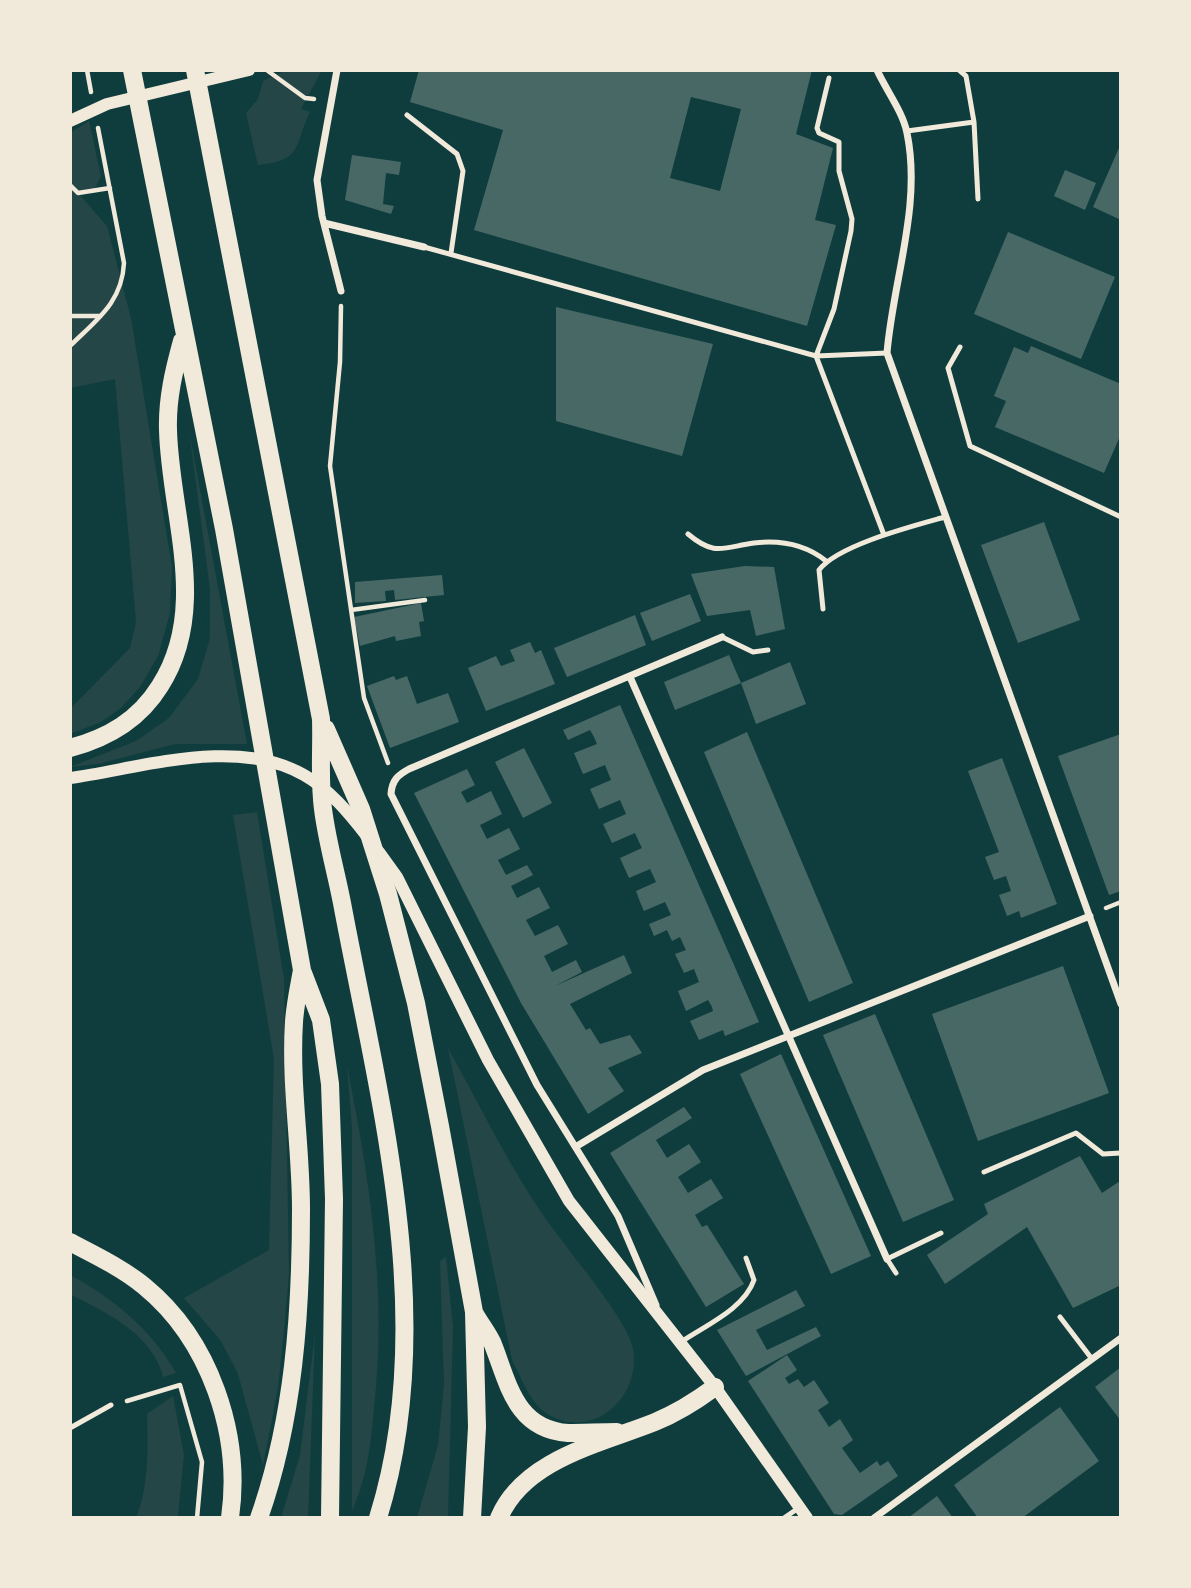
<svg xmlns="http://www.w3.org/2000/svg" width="1191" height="1588" font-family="Bitter,serif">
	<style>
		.green { fill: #244646 }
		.building { fill: #486865; fill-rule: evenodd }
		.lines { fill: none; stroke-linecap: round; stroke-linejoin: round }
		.path { stroke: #f1e9da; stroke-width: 4.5 }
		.service { stroke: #f1e9da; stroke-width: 5 }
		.minor { stroke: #f1e9da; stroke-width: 7 }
		.tertiary { stroke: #f1e9da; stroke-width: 12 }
		.primary { stroke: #f1e9da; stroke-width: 18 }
	</style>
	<rect width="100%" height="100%" fill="#0f3d3e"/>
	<path class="green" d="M287 70H322L301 109 310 112C293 148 303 160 258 165L246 113 258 99 263 81Z
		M89 121 101 176 94 190 78 193 107 226 131 318 172 567 170 613 158 656 140 687 121 708 101 722 70 734V709L130 648 136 622 115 379 70 388V133Z
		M189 430 247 744H175L98 764 70 767 136 741 169 718 198 679 210 638V589Z
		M257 812 284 979 288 1213 289 1273 284 1331 278 1388 263 1465 238 1374 221 1341 184 1298 269 1250 274 1059 233 815Z
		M448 1048C478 1102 505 1158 539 1209 560 1242 627 1317 633 1349 641 1395 597 1439 551 1416 531 1406 522 1379 512 1360Z
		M347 1066C370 1181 387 1290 374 1408 370 1449 368 1473 352 1511V1128Z
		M446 1257 453 1327 448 1518H417L438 1445 444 1384 440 1261Z
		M70 1275C113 1298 152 1330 176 1373L163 1377C153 1334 105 1312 70 1294Z
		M315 1334 308 1518H281L300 1455Z
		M173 1396 184 1455 178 1516 136 1518C149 1485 148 1449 147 1414Z"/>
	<path class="building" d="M419 70H812L796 134 833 148 815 220 836 225 807 326 474 230 503 130 410 102ZM691 97 741 109 720 191 670 178Z
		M1119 148 1121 149V220L1093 207Z
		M352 155 401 162 399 175 386 173 383 204 394 206 391 214 345 200Z
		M1065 170 1096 183 1085 210 1054 196Z
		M1008 232 1115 277 1081 359 974 314Z
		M556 307 713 344 682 456 556 421Z
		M1031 346 1121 384V434L1104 473 995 427 1006 401 994 396 1014 347 1028 353Z
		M1044 522 1080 620 1018 643 981 545Z
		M745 566 774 567 785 629 756 636 750 610 707 616 691 574Z
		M442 575 444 595 395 600 394 590 385 591 386 601 355 603V582Z
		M690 594 701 621 652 641 640 613Z
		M421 603 424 621 419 622 421 636 396 641 395 636 360 646 354 617Z
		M635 615 646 645 567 677 554 648Z
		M530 642 535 653 541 650 555 684 486 711 468 668 496 656 501 666 515 661 510 650Z
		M729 655 741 683 675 710 664 682Z
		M790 662 806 704 756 724 741 683Z
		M394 676 396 680 407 676 417 704 448 693 459 722 390 748 367 686Z
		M620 705 759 1022 725 1036 723 1030 699 1040 690 1021 713 1011 712 1007 708 1000 686 1011 678 991 699 982 694 969 684 973 675 954 686 950 684 946 680 937 672 941 667 930 654 936 649 924 671 915 665 902 644 911 640 902 636 891 656 882 650 869 629 878 620 858 642 848 639 842 635 833 612 843 603 824 626 814 620 800 599 809 590 789 611 780 605 765 583 774 574 753 597 744 594 737 590 730 568 740 563 730Z
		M747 732 853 983 809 1002 704 752Z
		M1121 734V891L1109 895 1058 756Z
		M524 748 552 803 523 818 495 762Z
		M1002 758 1057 904 1021 918 1019 911 1007 916 999 895 1011 891 1006 876 994 880 985 857 999 852 968 771Z
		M467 769 475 785 461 792 467 803 491 791 502 814 480 825 487 839 509 828 520 849 498 860 506 875 527 865 533 875 511 886 517 898 539 887 550 908 526 920 535 936 558 925 568 944 544 956 552 972 576 960 582 972 555 986 624 955 632 973 570 1004 586 1030 590 1028 600 1044 630 1035 642 1053 608 1068 624 1091 588 1114 521 1003 414 793Z
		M1063 966 1109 1093 978 1141 932 1014Z
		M875 1014 954 1200 903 1222 823 1035Z
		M781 1054 871 1256 831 1274 740 1074Z
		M684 1107 692 1118 656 1140 667 1158 689 1144 701 1162 678 1177 688 1193 711 1179 723 1198 695 1215 702 1227 707 1225 744 1284 706 1307 610 1153Z
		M1080 1156 1102 1193 1120 1181 1121 1184V1285L1073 1308 1027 1227 945 1284 927 1255 988 1214 984 1204Z
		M796 1290 805 1306 756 1330 767 1350 816 1327 821 1336 746 1376 717 1330Z
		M787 1355 797 1370 785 1378 789 1384 798 1379 804 1387 814 1380 829 1403 818 1410 829 1427 840 1419 853 1440 842 1448 860 1473 877 1461 880 1466 888 1461 898 1476 842 1515 834 1514 748 1381Z
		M1121 1367V1421L1095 1387Z
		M1060 1407 1099 1461 1022 1518H978L954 1485Z
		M937 1496 953 1518H908Z"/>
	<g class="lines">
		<path class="path" d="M87 70 91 92
			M268 71 305 98 314 99
			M70 185 78 193 110 188
			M341 306 340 362 330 466 364 698 388 763
			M70 316H99
			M70 346C96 320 122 303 124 263L98 128
			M351 610 425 600
			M1106 908 1121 902
			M127 1401 180 1385 202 1462 197 1518"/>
		<path class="service" d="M829 78 817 128 819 133 839 142V171L852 219 851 231 834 309 816 356 884 535
			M407 115 457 154 463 171 451 253
			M974 122 978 199
			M907 131 974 122 966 76 959 70
			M424 247 816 356 887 353
			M960 347 948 368 970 446 1121 517
			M688 534C715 557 724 547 754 543 780 540 806 545 826 561
			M823 609 819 570C838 545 913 526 945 517
			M722 637 753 652 768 650
			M984 1172 1076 1133 1103 1154 1121 1153
			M896 1273 887 1259 941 1233
			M1060 1317 1092 1359
			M681 1342C706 1325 744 1309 754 1280L746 1258
			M70 1428 111 1405
			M784 1518 800 1507"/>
		<path class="minor" d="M337 70 317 180 322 216 341 291
			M877 70C886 90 903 112 907 133 922 206 893 280 887 353L1121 1004
			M324 223 424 247
			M630 677 887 1259
			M577 1146 703 1070 1090 916
			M656 1305 618 1216 537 1085 391 794C392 780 398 775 409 769L722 637
			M874 1518 1121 1338"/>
		<path class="tertiary" d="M70 121 107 104 249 70
			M70 778C142 768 236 736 304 775 329 789 349 813 366 835
			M379 852 397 877 488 1060 569 1201 715 1387 807 1518"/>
		<path class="primary" d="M132 70 224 529 302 970C299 987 295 1005 294 1022 290 1084 301 1147 301 1209 301 1313 294 1419 259 1518
			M195 70 321 719C322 748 319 780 323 809 327 841 336 872 342 903 379 1101 440 1320 378 1518
			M326 729 361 809 388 894 416 1003 440 1126 474 1312 477 1427 472 1518
			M70 748C108 738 139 720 160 686 210 608 170 515 168 430 167 399 174 370 182 341
			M303 973 321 1020 330 1084 334 1199 330 1518
			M70 1242C95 1255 122 1268 144 1286 210 1340 242 1434 230 1518
			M475 1314C480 1323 487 1332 492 1342 508 1381 514 1429 568 1433 584 1433 601 1432 617 1432
			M499 1518C524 1459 600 1444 655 1422 677 1413 696 1401 715 1387"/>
	</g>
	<rect width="1191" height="1588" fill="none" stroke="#f1e9da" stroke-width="144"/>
</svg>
